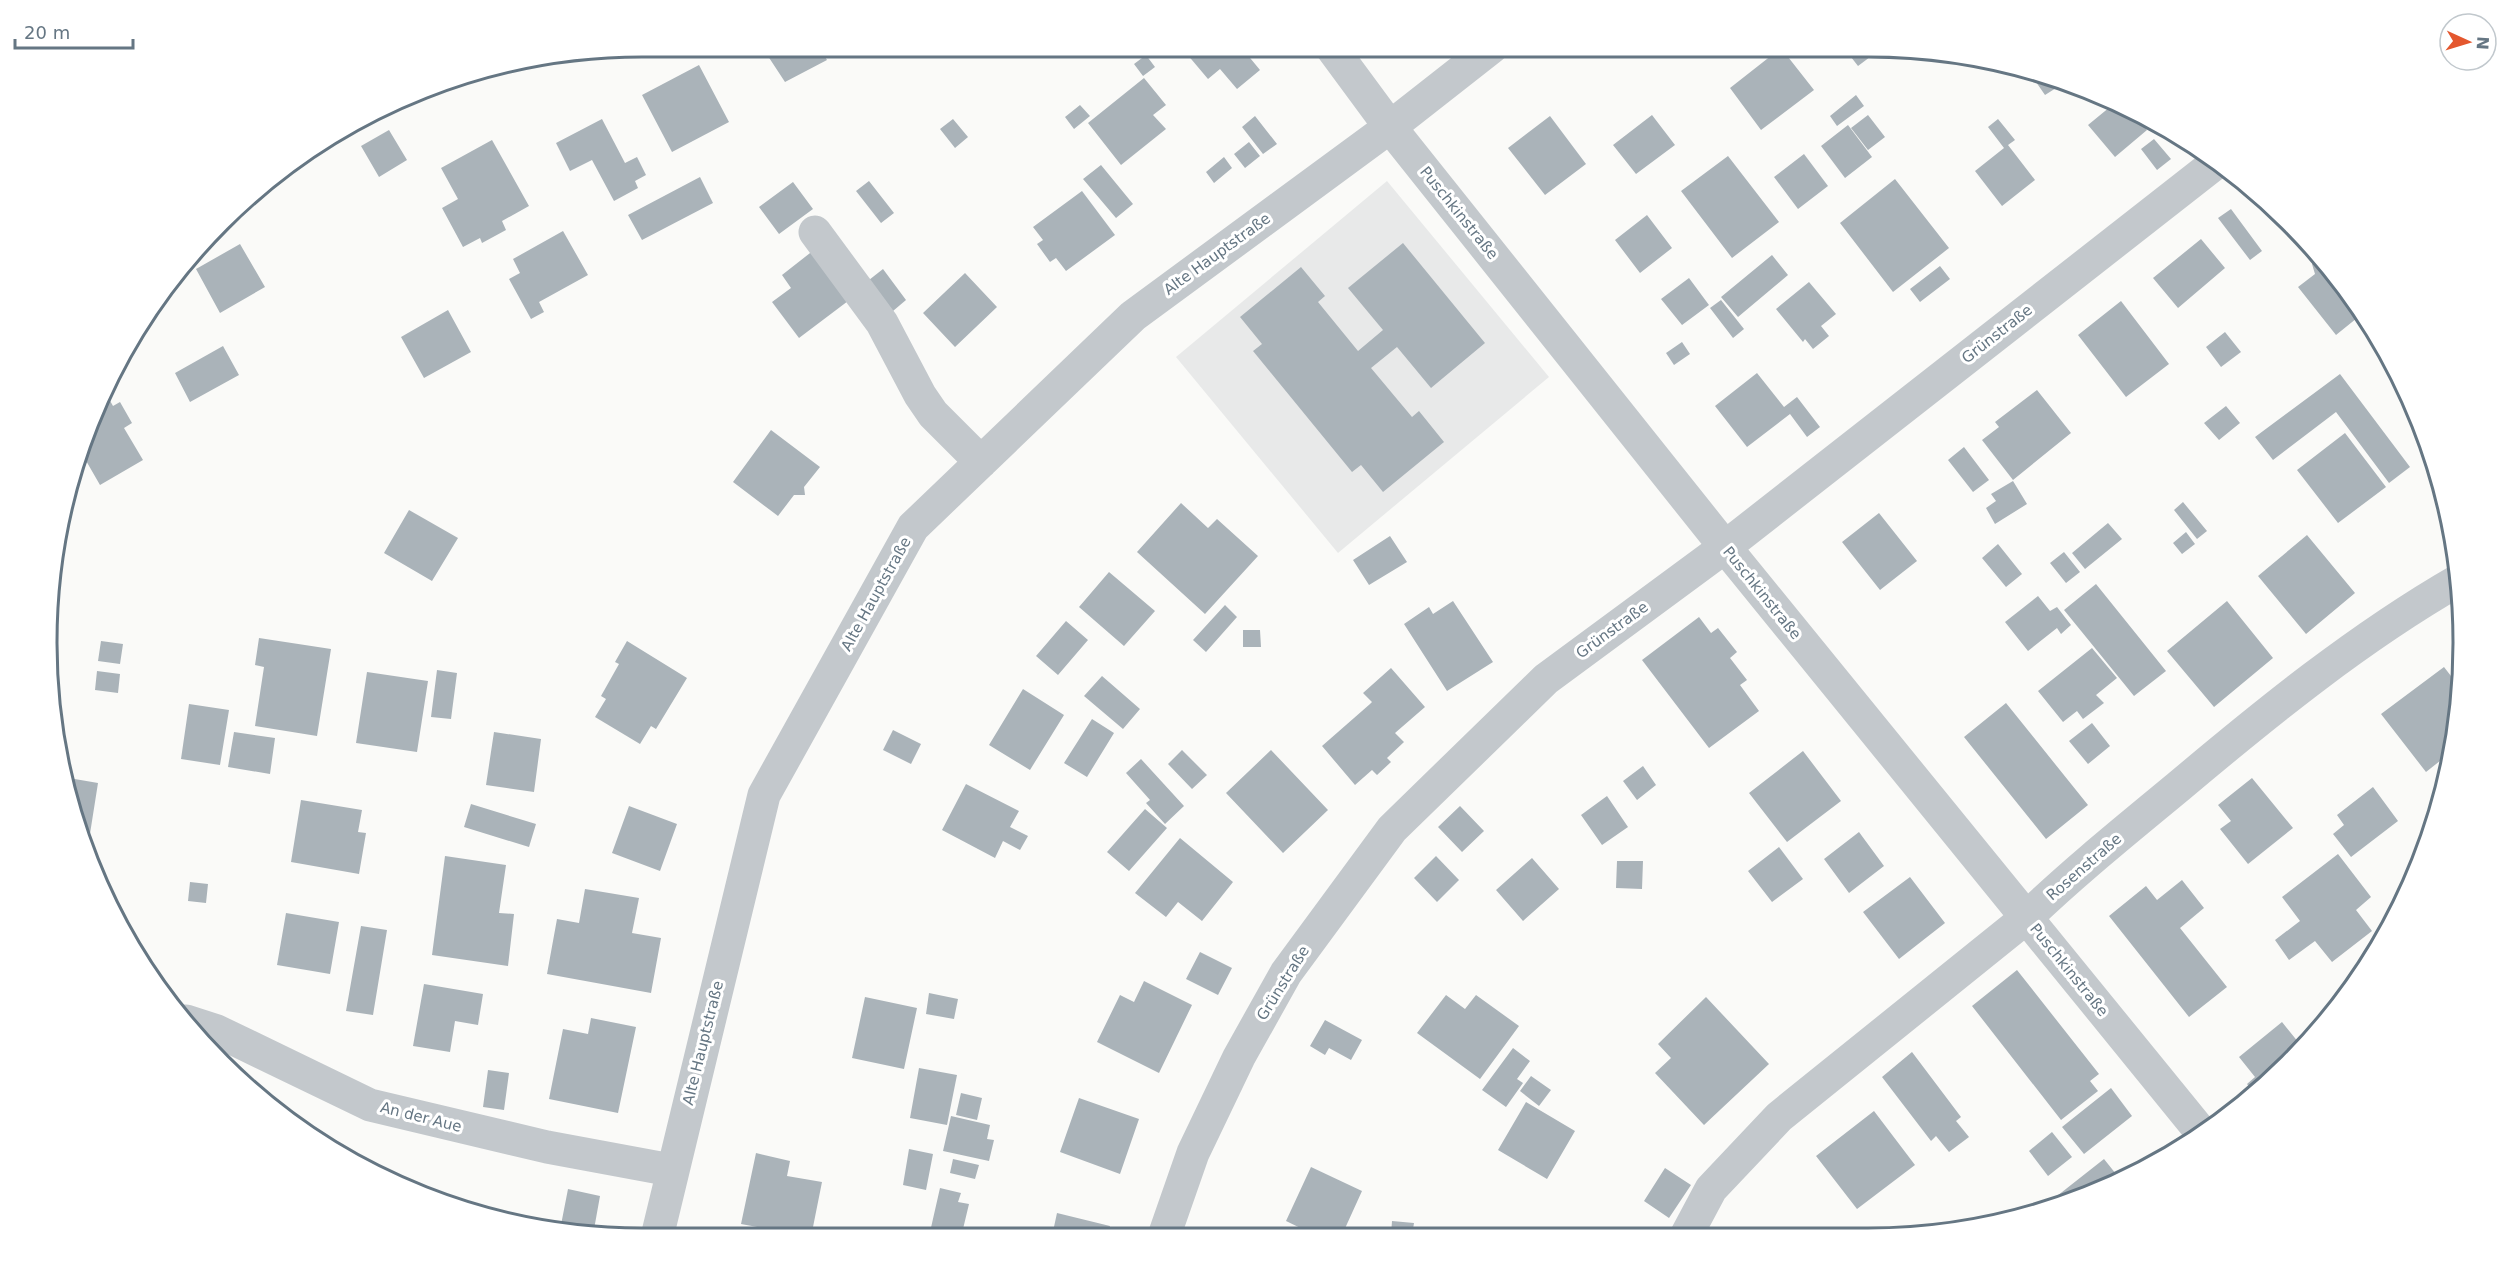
<svg xmlns="http://www.w3.org/2000/svg" width="2510" height="1285" font-family="'DejaVu Sans',sans-serif">
	<style>
		.built { fill: #e8e9e9 }
		.building { fill: #aab3b9 }
		.lines { fill: none; stroke-linecap: round; stroke-linejoin: round }
		.minor { stroke: #c3c8cc; stroke-width: 33 }
		.labels { text-anchor: middle; stroke-width: 6; stroke-linejoin: round; paint-order: stroke }
		.street-label { font-size: 15px; fill: #657683; stroke: #fff }
		.rim { fill: none; stroke: #657683; stroke-width: 3 }
	</style>
	<rect width="100%" height="100%" fill="#fafaf8"/>
	<path class="built" d="M1387 181 1549 377 1338 553 1176 357Z"/>
	<path class="building" d="M762 47H819L827 60 785 82Z
		M1181 47H1241L1260 70 1237 89 1220 69 1208 79Z
		M1781 48 1814 90 1761 130 1730 88Z
		M1844 48H1882L1858 66Z
		M1146 55 1155 67 1143 76 1134 64Z
		M699 65 729 122 672 152 642 95Z
		M2027 69 2064 83 2045 95Z
		M1144 78 1166 105 1153 115 1166 129 1121 165 1088 123Z
		M1856 95 1864 106 1837 126 1830 116Z
		M2116 102 2127 107 2147 130 2115 157 2088 125Z
		M1080 105 1090 116 1074 129 1065 117Z
		M1652 115 1675 145 1636 174 1613 145Z
		M1868 115 1885 137 1868 150 1851 128Z
		M1255 116 1277 144 1263 154 1242 127Z
		M1550 116 1586 164 1545 195 1508 148Z
		M602 119 625 163 637 157 646 175 635 181 638 188 614 201 592 160 570 171 556 143Z
		M953 119 968 137 955 148 940 129Z
		M1998 119 2015 140 2008 145 2035 180 2002 206 1975 171 2004 148 1988 127Z
		M1848 125 1872 157 1845 178 1821 146Z
		M389 130 407 160 379 177 361 146Z
		M2154 139 2171 159 2157 170 2141 149Z
		M492 140 529 206 502 221 506 230 482 243 480 238 463 247 442 208 458 199 441 168Z
		M1249 142 1260 156 1245 168 1234 154Z
		M1804 154 1828 186 1798 209 1774 177Z
		M1728 156 1779 222 1732 258 1681 191Z
		M1224 157 1232 168 1214 183 1206 172Z
		M1101 165 1133 204 1116 218 1083 179Z
		M700 177 713 203 642 240 628 215Z
		M1895 179 1949 248 1893 292 1840 223Z
		M869 181 894 213 881 223 856 191Z
		M793 182 813 209 779 234 759 207Z
		M1082 191 1115 235 1066 271 1056 258 1050 262 1037 244 1043 240 1033 227Z
		M2231 209 2262 251 2250 260 2218 218Z
		M1647 215 1672 248 1640 273 1615 240Z
		M563 231 588 275 539 302 544 312 531 319 509 279 520 273 513 259Z
		M2201 239 2225 268 2178 308 2153 278Z
		M1403 243 1485 343 1431 388 1397 347 1371 368 1412 417 1419 411 1444 442 1383 492 1361 465 1352 472 1253 351 1262 344 1240 317 1301 267 1325 296 1318 302 1358 351 1383 330 1348 288Z
		M240 244 265 287 220 313 196 269Z
		M819 246 856 295 799 338 772 302 791 288 782 275Z
		M1772 255 1788 275 1738 317 1721 297Z
		M2321 257 2362 314 2336 335 2298 287 2315 274 2312 264Z
		M1940 266 1950 279 1920 302 1910 289Z
		M883 269 906 300 893 311 869 280Z
		M965 273 997 307 955 347 923 313Z
		M1689 278 1709 305 1682 325 1661 299Z
		M1809 282 1836 314 1821 326 1829 336 1813 349 1805 339 1803 342 1776 309Z
		M1721 300 1744 329 1733 338 1710 308Z
		M2121 301 2169 364 2126 397 2078 335Z
		M448 310 471 352 424 378 401 337Z
		M2225 332 2241 352 2221 367 2206 347Z
		M1682 342 1690 354 1674 365 1666 353Z
		M223 346 239 375 190 402 175 373Z
		M1757 373 1784 407 1797 397 1820 427 1807 437 1790 414 1747 447 1715 406Z
		M2340 374 2410 467 2389 483 2336 412 2273 460 2255 437Z
		M104 390 113 406 120 402 132 423 124 428 143 460 100 485 81 452 92 415Z
		M2037 390 2071 433 2013 480 1982 440 1999 427 1995 422Z
		M2226 406 2240 423 2219 440 2204 423Z
		M771 430 820 467 804 487 805 495H794L778 516 733 482Z
		M2345 433 2386 487 2338 523 2297 470Z
		M1964 447 1989 480 1973 492 1948 460Z
		M2013 481 2027 504 1995 524 1986 508 1996 501 1991 494Z
		M2183 502 2207 531 2197 539 2174 510Z
		M1181 503 1208 528 1217 519 1258 556 1205 614 1137 552Z
		M409 510 458 538 432 581 384 553Z
		M1879 513 1917 561 1880 590 1842 542Z
		M2108 523 2122 539 2085 569 2072 553Z
		M2186 532 2195 544 2182 554 2173 543Z
		M2307 535 2355 593 2306 634 2258 576Z
		M1390 536 1407 562 1369 585 1353 560Z
		M1998 544 2022 574 2006 587 1982 558Z
		M2064 552 2080 572 2066 583 2050 563Z
		M1109 572 1155 611 1124 646 1079 607Z
		M2096 584 2166 671 2134 696 2064 610Z
		M2038 596 2050 611 2057 607 2071 625 2061 634 2057 628 2028 651 2005 622Z
		M1453 601 1493 662 1447 691 1404 624 1429 607 1433 614Z
		M2227 601 2273 658 2214 707 2167 651Z
		M1225 605 1237 617 1206 652 1193 640Z
		M1699 617 1711 633 1718 628 1737 652 1730 658 1747 680 1740 685 1759 711 1709 748 1642 660Z
		M1066 621 1088 640 1058 675 1036 656Z
		M1243 630H1260L1261 647H1243Z
		M259 638 331 649 317 736 255 726 264 667 255 665Z
		M101 641 123 644 120 664 98 661Z
		M627 641 687 678 656 729 651 726 640 744 595 717 606 699 601 696 619 664 615 662Z
		M2092 648 2117 678 2096 695 2104 703 2083 719 2077 711 2063 722 2038 691Z
		M2444 667 2461 689 2454 734 2446 739 2452 746 2450 753 2426 772 2381 714Z
		M1391 668 1425 707 1395 733 1404 742 1387 758 1391 762 1377 775 1372 770 1355 785 1322 746 1370 704 1372 702 1363 693Z
		M437 670 457 673 451 719 431 717Z
		M97 671 120 674 118 693 95 690Z
		M367 672 428 681 417 752 356 743Z
		M1102 676 1140 709 1123 729 1084 696Z
		M1023 689 1064 715 1030 770 989 745Z
		M2006 703 2088 805 2046 839 1964 737Z
		M189 704 229 710 220 765 181 759Z
		M1092 719 1114 733 1087 777 1064 763Z
		M2092 723 2110 746 2088 764 2069 741Z
		M893 730 921 744 911 764 883 750Z
		M234 732 275 738 270 774 228 767Z
		M494 732 541 739 534 792 486 785Z
		M1182 750 1207 775 1192 789 1168 764Z
		M1271 750 1328 810 1283 853 1226 793Z
		M1803 751 1841 801 1787 842 1749 793Z
		M1141 759 1184 806 1165 824 1146 803 1150 800 1126 773Z
		M1643 766 1656 785 1637 800 1623 781Z
		M63 777 98 783 89 840 83 839 67 797Z
		M2252 778 2293 828 2248 864 2220 829 2231 821 2218 805Z
		M966 784 1019 811 1010 827 1028 836 1020 850 1003 841 995 858 942 830Z
		M2373 787 2398 821 2351 857 2333 834 2344 825 2337 815Z
		M1607 796 1628 827 1602 845 1581 815Z
		M301 800 362 810 358 832 366 833 359 874 291 862Z
		M471 804 536 824 529 847 464 827Z
		M629 806 677 824 660 871 612 853Z
		M1460 806 1484 831 1462 852 1438 827Z
		M1145 809 1167 828 1129 871 1107 852Z
		M1859 832 1884 866 1849 893 1824 859Z
		M1180 838 1233 882 1202 921 1178 902 1166 917 1135 893Z
		M1779 847 1803 879 1772 902 1748 871Z
		M2338 854 2371 897 2356 910 2372 931 2332 962 2315 941 2289 960 2275 940 2300 921 2282 897Z
		M445 856 506 865 499 913 514 914 508 966 432 955Z
		M1436 856 1459 880 1437 902 1414 878Z
		M1532 858 1559 889 1523 921 1496 890Z
		M1617 861H1643L1642 889 1616 888Z
		M1910 877 1945 923 1899 959 1863 912Z
		M2182 880 2204 908 2180 928 2227 987 2189 1017 2109 916 2146 886 2157 900Z
		M190 882 208 884 206 903 188 901Z
		M585 889 639 898 632 933 661 938 651 993 547 974 557 919 579 923Z
		M286 913 339 922 330 974 277 965Z
		M361 926 387 930 373 1015 346 1011Z
		M1200 952 1232 968 1218 995 1186 979Z
		M2017 970 2099 1074 2090 1081 2098 1091 2061 1120 1972 1006Z
		M1144 981 1192 1005 1159 1073 1097 1042 1120 995 1134 1002Z
		M424 984 483 994 478 1025 455 1021 450 1052 413 1046Z
		M929 993 958 999 954 1019 926 1014Z
		M1446 995 1465 1009 1476 995 1519 1026 1480 1079 1417 1033Z
		M865 997 917 1008 904 1069 852 1058Z
		M1706 997 1769 1064 1704 1125 1655 1073 1671 1058 1658 1044Z
		M591 1018 636 1027 618 1113 549 1099 563 1029 588 1034Z
		M1325 1020 1362 1040 1351 1060 1329 1048 1325 1055 1310 1046Z
		M2282 1022 2303 1048 2254 1093 2247 1084 2255 1077 2239 1057Z
		M1513 1048 1530 1061 1517 1079 1523 1083 1506 1107 1482 1090Z
		M1912 1052 1961 1117 1956 1121 1969 1137 1949 1152 1936 1136 1931 1141 1882 1077Z
		M919 1068 957 1075 947 1125 910 1118Z
		M488 1070 509 1073 504 1110 483 1107Z
		M1531 1076 1551 1090 1539 1106 1520 1091Z
		M2111 1088 2132 1116 2084 1154 2062 1127Z
		M961 1093 982 1098 977 1120 956 1115Z
		M1079 1098 1139 1119 1120 1174 1060 1152Z
		M1526 1102 1575 1131 1547 1179 1498 1150Z
		M1874 1111 1915 1165 1857 1209 1816 1156Z
		M951 1116 990 1125 987 1139 994 1140 989 1161 943 1151Z
		M2052 1132 2072 1157 2048 1176 2029 1151Z
		M909 1149 933 1154 926 1190 903 1185Z
		M756 1153 790 1161 787 1176 822 1182 811 1237 741 1224Z
		M953 1159 979 1165 975 1179 950 1173Z
		M2104 1159 2120 1179 2095 1193 2043 1207Z
		M1311 1167 1362 1191 1342 1235H1315L1286 1221Z
		M1665 1168 1691 1185 1669 1218 1644 1201Z
		M940 1188 961 1193 958 1202 969 1204 963 1229 955 1227 953 1236 930 1232Z
		M568 1189 600 1196 593 1235 560 1230Z
		M450 1201 487 1206 486 1217 450 1204Z
		M1057 1213 1110 1226 1108 1236H1052Z
		M1392 1221 1414 1223 1412 1235H1391Z"/>
	<g class="lines">
		<path class="minor" d="M1331 47 1390 127 1725 547 2201 1132
			M815 232 882 323 920 395 933 414 981 462
			M186 1021 217 1031 370 1105 547 1147 671 1170
			M1687 1234 1711 1189 1779 1117 2026 918C2074 872 2126 830 2178 787 2266 713 2358 638 2459 580
			M1164 1236 1193 1153 1239 1057 1286 973 1392 829 1546 679 1725 547 2217 162
			M657 1237 764 795 913 527 1133 316 1390 127 1492 47"/>
	</g>
	<g class="labels">
		<g class="street-label">
			<text transform="translate(1459 213) rotate(51)" y="5">Puschkinstraße</text>
			<text transform="translate(1217 254) rotate(-36)" y="5">Alte Hauptstraße</text>
			<text transform="translate(1997 334) rotate(-38)" y="5">Grünstraße</text>
			<text transform="translate(1762 593) rotate(51)" y="5">Puschkinstraße</text>
			<text transform="translate(876 594) rotate(-61)" y="5">Alte Hauptstraße</text>
			<text transform="translate(1612 630) rotate(-36)" y="5">Grünstraße</text>
			<text transform="translate(2084 867) rotate(-41)" y="5">Rosenstraße</text>
			<text transform="translate(2069 970) rotate(51)" y="5">Puschkinstraße</text>
			<text transform="translate(1283 983) rotate(-58)" y="5">Grünstraße</text>
			<text transform="translate(703 1043) rotate(-76)" y="5">Alte Hauptstraße</text>
			<text transform="translate(421 1117) rotate(14)" y="5">An der Aue</text>
		</g>
	</g>
	<path d="M0 0H2510V1285H0ZM642 57H1868A585 585 0 0 1 2453 642V643A585 585 0 0 1 1868 1228H642A585 585 0 0 1 57 643V642A585 585 0 0 1 642 57Z" fill="#fff" fill-rule="evenodd"/>
	<path class="rim" d="M642 57H1868A585 585 0 0 1 2453 642V643A585 585 0 0 1 1868 1228H642A585 585 0 0 1 57 643V642A585 585 0 0 1 642 57Z"/>
	<g transform="translate(2468 42) rotate(94)"><circle r="28" fill="#ffffff" stroke="#c1c8cd" stroke-width="1.5"/>
	<path d="M0-4.5L10 22L0 15L-10 22Z" fill="#e4572e"/>
	<text y="-9" font-size="16" font-weight="bold" text-anchor="middle" fill="#657683">N</text>
	</g>
	<path d="M15 39v9h118v-9" fill="none" stroke="#657683" stroke-width="3"/>
	<text x="24" y="39" font-size="18" fill="#657683" stroke="#ffffff" stroke-width="4.5" paint-order="stroke">20 m</text>
</svg>
